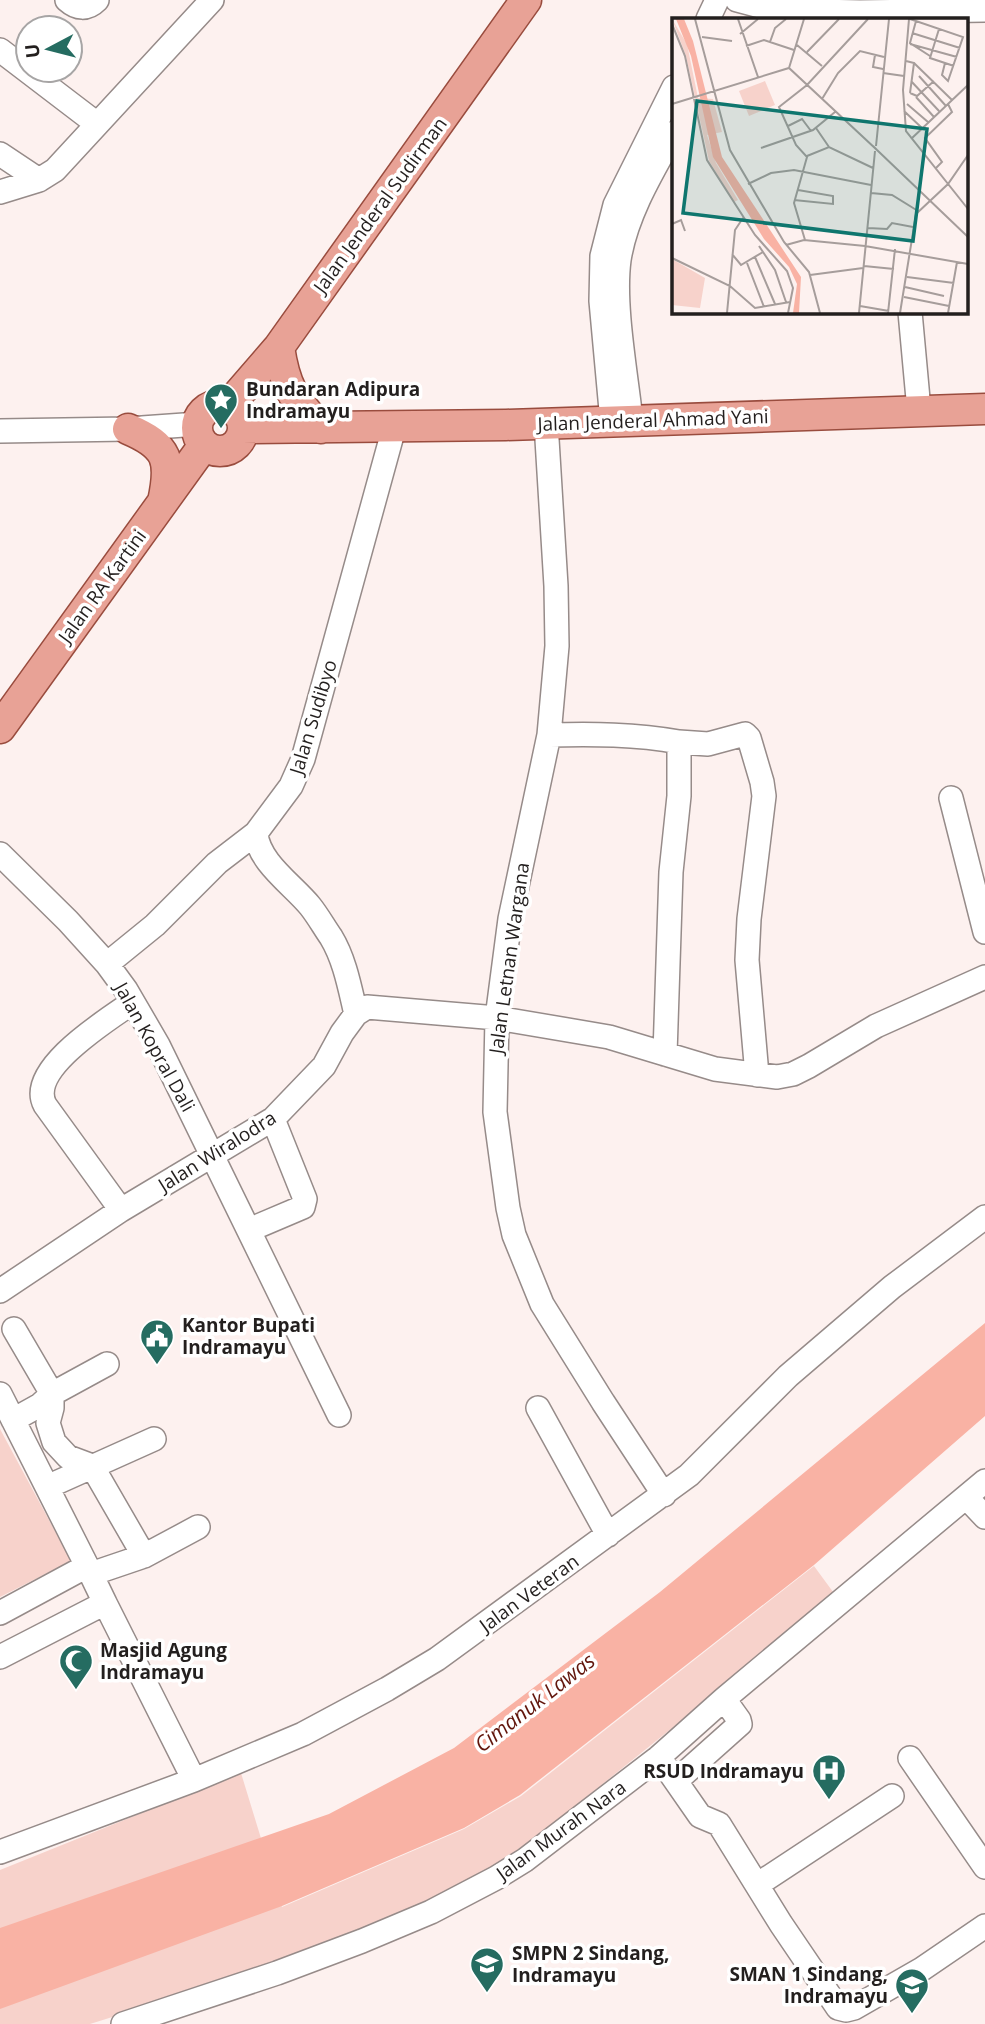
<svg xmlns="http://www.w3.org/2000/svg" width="985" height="2024" font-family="'Open Sans',sans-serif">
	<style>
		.green { fill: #f7d2cb }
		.water { fill: #f9b2a4 }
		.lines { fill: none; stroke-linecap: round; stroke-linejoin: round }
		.minor-casing { stroke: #968b89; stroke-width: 26 }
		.major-casing { stroke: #994c3e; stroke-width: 33 }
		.minor { stroke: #fff; stroke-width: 23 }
		.major { stroke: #e8a296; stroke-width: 30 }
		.labels { text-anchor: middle; stroke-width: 7; stroke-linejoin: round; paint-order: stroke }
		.street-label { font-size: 19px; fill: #231f1e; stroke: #fff }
		.poi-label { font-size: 19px; font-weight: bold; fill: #231f1e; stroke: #fff; text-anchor: start }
		.water-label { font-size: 21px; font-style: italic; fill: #62160c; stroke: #fff }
		.inset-road { fill: none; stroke: #a69d9b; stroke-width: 2 }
		.view { fill: #0f766e; fill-opacity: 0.15; stroke: #0f766e; stroke-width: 3.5 }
		.inset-edge { fill: none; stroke: #231f1e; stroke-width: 3.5 }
	</style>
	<rect width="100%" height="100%" fill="#fdf1ef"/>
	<path class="green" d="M0 1429 71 1561 0 1597Z
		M814 1566 836 1596 507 1861 429 1903 269 1968 90 2024H0V1870L241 1773 282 1907 464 1829 521 1796Z"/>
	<path class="water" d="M985 1323V1416L814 1565 520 1795 464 1828 282 1906 0 2009V1928L329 1814 454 1748 660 1592Z"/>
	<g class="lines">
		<g class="minor-casing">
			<path id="minor" d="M67 0C77 9 87 10 97 0
				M737 0 775 10 860 12 985 10
				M708 19 717 0
				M0 50 97 124
				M0 154 39 180
				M0 192 39 180 55 170 212 0
				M910 312 919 410
				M631 420C626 373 613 305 619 260 626 215 652 172 674 133
				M612 421 601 301 602 256 615 205 674 87
				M546 423 556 586 557 646 549 735 510 919 497 1018 495 1112 508 1208 514 1235 542 1304 603 1402 664 1495
				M0 431 128 429 198 424
				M549 735C593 734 635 734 679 742
				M951 798 985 932
				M0 854 68 921 107 964 126 990 158 1045 339 1415
				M107 964 155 925 217 863 256 833
				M356 1014C350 989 345 960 331 937 324 927 318 916 310 906 293 885 258 862 256 833L291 786 303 759 394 428
				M665 1054 671 872 679 796V742L708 744 745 734 749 738 762 782 764 796 749 919 747 960 757 1075
				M121 1210 45 1105C26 1069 109 1019 133 1002
				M249 1230 303 1207 305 1199 273 1119
				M0 1291 121 1210 273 1119 324 1066 342 1033 356 1014 367 1007 497 1018 609 1037 715 1069 777 1077 793 1074 809 1066 876 1026 985 977
				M14 1329 52 1394V1408L48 1423 54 1442 68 1457 92 1466 144 1556
				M0 1394 91 1574
				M538 1408 608 1535
				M13 1420 40 1405 52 1394 107 1364
				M47 1487 154 1439
				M967 1498 985 1517
				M105 1603 91 1574 144 1556 198 1527
				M0 1613 87 1566
				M0 1657 105 1603 194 1780
				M659 1757 700 1816 719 1824 781 1924 838 2008 846 2010 854 2008 922 1969 985 1926
				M910 1758 985 1867
				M676 1781 740 1724 739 1720 724 1699
				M0 1852 194 1780 303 1734 387 1689 437 1659 689 1475 788 1376 892 1287 985 1217
				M757 1885 892 1796
				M123 2024 277 1973 362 1941 431 1912 496 1878 525 1860 659 1757 724 1699 985 1481"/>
		</g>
		<g class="major-casing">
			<path id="major" d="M279 347C285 388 293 398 321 428
				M197 428a23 23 0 1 1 46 0a23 23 0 1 1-46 0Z
				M228 406 279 347 526 0
				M243 428 506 425 985 409
				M128 429C168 446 172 460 163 502
				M0 728 204 445"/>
		</g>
		<use href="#minor" class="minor"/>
		<use href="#major" class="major"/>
	</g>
	<defs>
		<g id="sight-pin" transform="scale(1.75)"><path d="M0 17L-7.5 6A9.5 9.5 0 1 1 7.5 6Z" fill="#256c61" stroke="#fff"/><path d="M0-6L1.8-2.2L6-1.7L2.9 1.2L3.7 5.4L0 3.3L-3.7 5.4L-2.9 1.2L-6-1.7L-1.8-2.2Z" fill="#fff"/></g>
		<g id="civic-pin" transform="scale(1.75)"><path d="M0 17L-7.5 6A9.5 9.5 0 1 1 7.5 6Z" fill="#256c61" stroke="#fff"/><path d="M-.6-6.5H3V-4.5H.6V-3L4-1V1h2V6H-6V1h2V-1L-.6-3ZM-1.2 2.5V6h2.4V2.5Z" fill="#fff"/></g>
		<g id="mosque-pin" transform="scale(1.75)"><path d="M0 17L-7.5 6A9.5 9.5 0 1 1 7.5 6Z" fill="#256c61" stroke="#fff"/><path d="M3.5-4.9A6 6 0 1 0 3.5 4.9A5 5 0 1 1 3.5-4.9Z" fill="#fff"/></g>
		<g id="hospital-pin" transform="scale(1.75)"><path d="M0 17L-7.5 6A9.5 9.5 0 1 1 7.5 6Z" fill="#256c61" stroke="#fff"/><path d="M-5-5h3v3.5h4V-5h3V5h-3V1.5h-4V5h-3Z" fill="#fff"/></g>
		<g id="school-pin" transform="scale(1.75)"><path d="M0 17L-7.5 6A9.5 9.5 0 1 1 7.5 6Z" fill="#256c61" stroke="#fff"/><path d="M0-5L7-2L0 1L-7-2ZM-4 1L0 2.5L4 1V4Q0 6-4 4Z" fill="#fff"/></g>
	</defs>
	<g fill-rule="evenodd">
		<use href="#sight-pin" x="221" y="400"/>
		<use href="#civic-pin" x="157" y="1336"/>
		<use href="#mosque-pin" x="76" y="1661"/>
		<use href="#hospital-pin" x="829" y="1771"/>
		<use href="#school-pin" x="487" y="1964"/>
		<use href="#school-pin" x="912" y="1985"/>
	</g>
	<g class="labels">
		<g class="street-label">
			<text transform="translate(380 205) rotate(-54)" y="7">Jalan Jenderal Sudirman</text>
			<text transform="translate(653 420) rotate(-2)" y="7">Jalan Jenderal Ahmad Yani</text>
			<text transform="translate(102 586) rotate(-54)" y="7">Jalan RA Kartini</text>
			<text transform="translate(313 717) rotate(-73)" y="7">Jalan Sudibyo</text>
			<text transform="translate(509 958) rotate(-82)" y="7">Jalan Letnan Wargana</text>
			<text transform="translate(155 1047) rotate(61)" y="7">Jalan Kopral Dali</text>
			<text transform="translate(217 1151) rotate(-32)" y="7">Jalan Wiralodra</text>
			<text transform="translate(529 1593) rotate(-36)" y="7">Jalan Veteran</text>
			<text transform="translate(561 1830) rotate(-36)" y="7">Jalan Murah Nara</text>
		</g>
		<g class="poi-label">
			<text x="246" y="396">Bundaran Adipura<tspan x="246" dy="22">Indramayu</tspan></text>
			<text x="182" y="1332">Kantor Bupati<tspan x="182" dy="22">Indramayu</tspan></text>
			<text x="100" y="1657">Masjid Agung<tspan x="100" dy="22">Indramayu</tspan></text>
			<text x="804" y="1778" text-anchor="end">RSUD Indramayu</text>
			<text x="512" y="1960">SMPN 2 Sindang,<tspan x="512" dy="22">Indramayu</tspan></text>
			<text x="888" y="1981" text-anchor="end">SMAN 1 Sindang,<tspan x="888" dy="22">Indramayu</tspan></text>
		</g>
		<g class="water-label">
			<text transform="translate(535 1703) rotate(-38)" y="7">Cimanuk Lawas</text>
		</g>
	</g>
	<g transform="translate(672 18)">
		<rect width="296" height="296" fill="#fdf1ef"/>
		<path d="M0 1 15 26 26 80 41 81 50 114 35 117 44 145 66 182 62 184 37 143 14 38ZM93 63 103 87 77 98 67 73ZM0 241 33 260 28 290 0 287Z" fill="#f7d2cb"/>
		<path d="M4 1H12L21 23 50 139 129 259 127 295H121L125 266 117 249 92 221 41 139 19 38Z" fill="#f9b2a4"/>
		<path class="inset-road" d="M23 1 58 132 112 224 137 254 148 295M66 1 86 59M237 1 231 72 234 113 296 191M238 1 291 19 276 63 270 57 273 45M244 3 238 25 258 38M0 6 13 38 35 142 83 217 115 253 121 270 116 295M267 11 258 40 282 48M240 15 288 30M68 16 86 1M30 19 60 23M98 24 103 10 114 1M238 26 285 39M125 27 150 48M74 28 92 22 122 32M135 34 167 1M203 37 201 49 211 51M234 43 242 45 238 75M242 45 280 82M117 50 132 1M211 55 232 58M247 58 274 88M239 63 267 93M238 75 245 78 262 63M244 79 262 99M150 81 166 55 188 33 212 39M0 86 117 50 205 132 201 128M235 86 256 104M232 93 250 110M116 108 130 101 139 113M144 110 157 129M239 121 296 67M204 128 217 1M89 130 141 112 163 94M205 132 296 219M135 138 157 129 201 150M264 150 270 144 253 120 280 94 276 86M76 166 99 155 122 152 199 167M199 175 220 177 246 193M122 182 161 186V178L126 172M0 206 9 202 13 213M196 210 215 211 220 205 241 209M133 222 122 185 135 139 124 127 107 89 135 67 196 1M114 227 132 222 193 228 296 246M87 228 103 252 114 284M60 236 69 247 91 234M83 239 103 286M0 240 58 268 83 290 118 284M75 245 92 289M192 248 222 251M138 257 191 250M235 259 282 265M233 269 272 278M232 279 277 288M188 288 217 293M55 295 63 212 71 200M187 295 203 133M216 295 223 231M228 295 244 196 276 166 296 137M276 295 285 244"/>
		<path class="view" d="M25 83 255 111 241 223 11 195Z"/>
		<rect width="296" height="296" class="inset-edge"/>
	</g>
	<g transform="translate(49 49) rotate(263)"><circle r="33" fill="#ffffff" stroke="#a7a5a5" stroke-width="2"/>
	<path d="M0-5L12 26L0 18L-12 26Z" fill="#256c61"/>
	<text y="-10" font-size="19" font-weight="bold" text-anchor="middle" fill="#231f1e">U</text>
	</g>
</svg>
